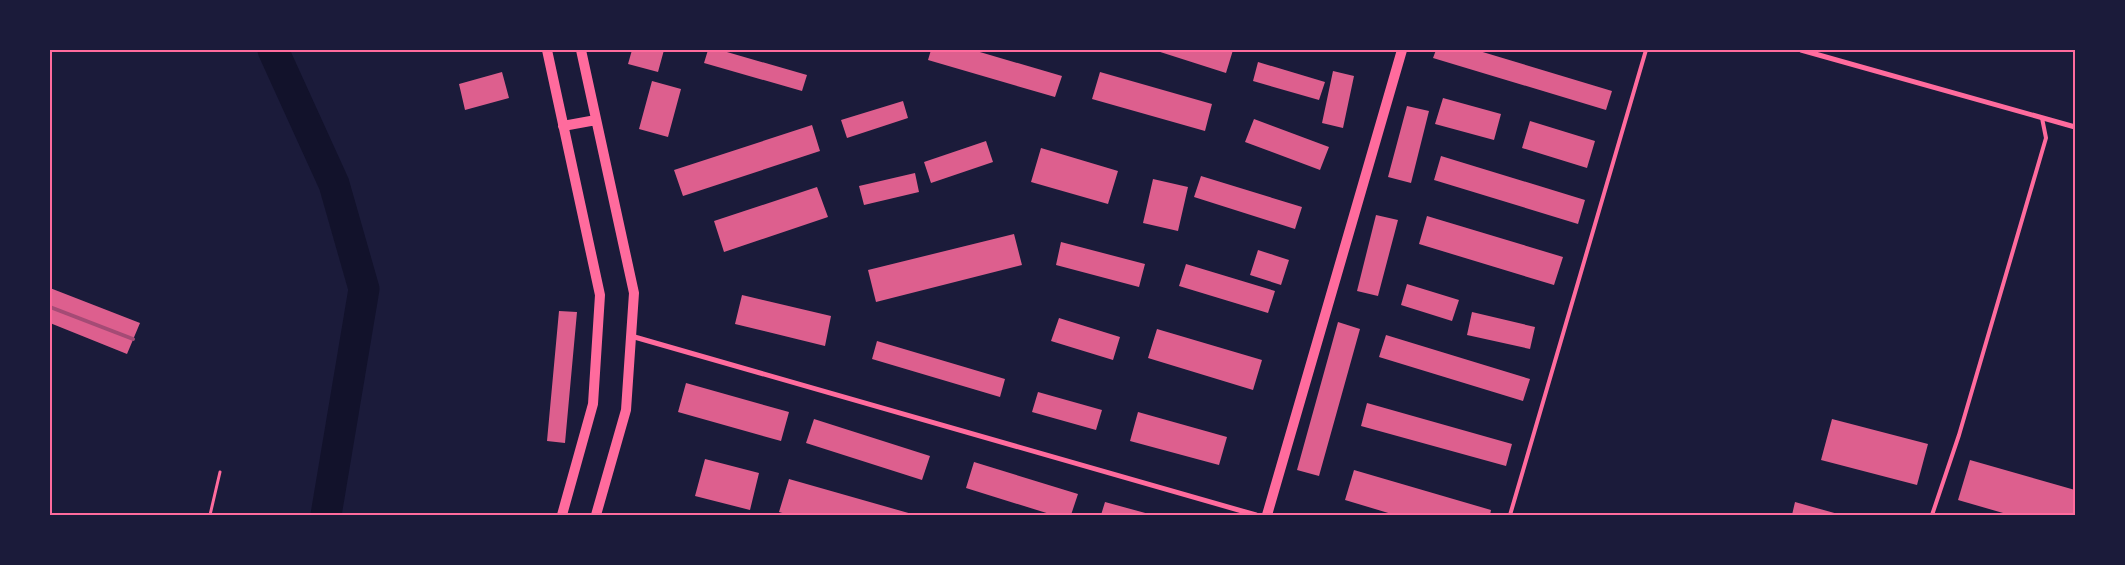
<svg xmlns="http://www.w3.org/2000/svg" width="2125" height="565" font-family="'Alegreya Sans',sans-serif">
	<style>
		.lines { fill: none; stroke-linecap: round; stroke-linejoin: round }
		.river { stroke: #12122b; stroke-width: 31 }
		.building { fill: #dd5f8e }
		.path { stroke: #ff6b9d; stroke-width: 3 }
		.service { stroke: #ff6b9d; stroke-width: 4 }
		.minor { stroke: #ff6b9d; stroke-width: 5 }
		.secondary { stroke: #ff6b9d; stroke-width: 10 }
		.rail { stroke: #a44b75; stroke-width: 4 }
		.neatline { fill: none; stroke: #ff6b9d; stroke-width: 2 }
	</style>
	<rect width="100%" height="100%" fill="#1b1b3a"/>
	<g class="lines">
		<path class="river" d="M273 50 334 184 364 289 326 515"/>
	</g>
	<path class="building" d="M632 50H664L658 72 628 64Z
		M708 50H720L807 75 802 91 704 63Z
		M931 50H973L1062 76 1055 97 928 60Z
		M1154 50H1233L1226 73Z
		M1436 50H1476L1612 91 1606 110 1433 58Z
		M1258 62 1325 82 1319 100 1253 81Z
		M1333 71 1354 76 1343 128 1322 123Z
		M502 72 509 98 465 110 459 84Z
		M1100 72 1212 104 1205 131 1092 99Z
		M652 81 681 89 668 137 639 129Z
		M1443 98 1501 114 1494 140 1435 124Z
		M903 101 908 118 847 138 841 120Z
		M1407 106 1429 111 1411 183 1388 177Z
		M1254 119 1329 147 1320 170 1245 142Z
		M1530 121 1595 141 1587 168 1522 148Z
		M812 125 820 151 683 196 674 170Z
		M986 141 993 162 931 183 924 162Z
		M1041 148 1118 171 1108 204 1031 182Z
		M1441 156 1585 200 1578 224 1434 180Z
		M915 173 919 192 864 205 859 186Z
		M1201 176 1302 207 1295 229 1194 197Z
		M1153 179 1188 187 1178 231 1143 223Z
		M817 187 828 217 724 252 714 221Z
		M1376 215 1398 220 1378 296 1357 291Z
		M1427 216 1563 257 1554 285 1419 244Z
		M1014 234 1022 265 876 302 868 270Z
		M1061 242 1145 264 1139 287 1056 265Z
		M1258 250 1289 260 1281 285 1250 275Z
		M1186 264 1275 291 1268 313 1179 286Z
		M1407 284 1459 300 1452 321 1401 305Z
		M50 288 140 323 127 354 50 323Z
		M742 295 831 316 825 346 735 324Z
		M559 311 577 312 565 443 547 441Z
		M1472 312 1535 327 1530 349 1467 335Z
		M1059 318 1120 337 1113 360 1051 341Z
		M1338 322 1360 329 1319 476 1297 470Z
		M1157 329 1262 360 1253 390 1148 358Z
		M1386 335 1530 379 1523 401 1379 357Z
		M877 341 1005 379 1000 397 872 359Z
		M686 383 789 412 781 441 678 412Z
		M1038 392 1102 410 1096 430 1032 412Z
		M1367 403 1512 444 1506 466 1361 426Z
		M1138 412 1227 437 1219 465 1130 441Z
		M814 419 930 456 922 480 806 443Z
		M1832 419 1928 444 1917 485 1821 460Z
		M705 459 759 473 750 510 695 496Z
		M1970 460 2075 490V515H2010L1958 500Z
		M974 462 1078 494 1071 515H1053L966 488Z
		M1354 470 1491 510 1490 515H1395L1345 500Z
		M789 479 912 514V515H789L779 512Z
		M1105 502 1149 514V515H1101Z
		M1795 502 1838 514V515H1792Z"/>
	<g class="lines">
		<path class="path" d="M210 515 220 472"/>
		<path class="service" d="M1510 515 1646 50
			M1932 515 1959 435 2046 138 2042 118"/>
		<path class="minor" d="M1801 50 2075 127
			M631 336 1256 515"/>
		<path class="secondary" d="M547 50 600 295 593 404 562 515
			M581 50 634 293 626 410 596 515
			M563 126 596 120
			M1267 515 1402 50"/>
		<path class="rail" d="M50 307 133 339"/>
	</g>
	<rect width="2125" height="565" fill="none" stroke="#1b1b3a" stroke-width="102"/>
	<rect x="51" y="51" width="2023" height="463" class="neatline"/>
</svg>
